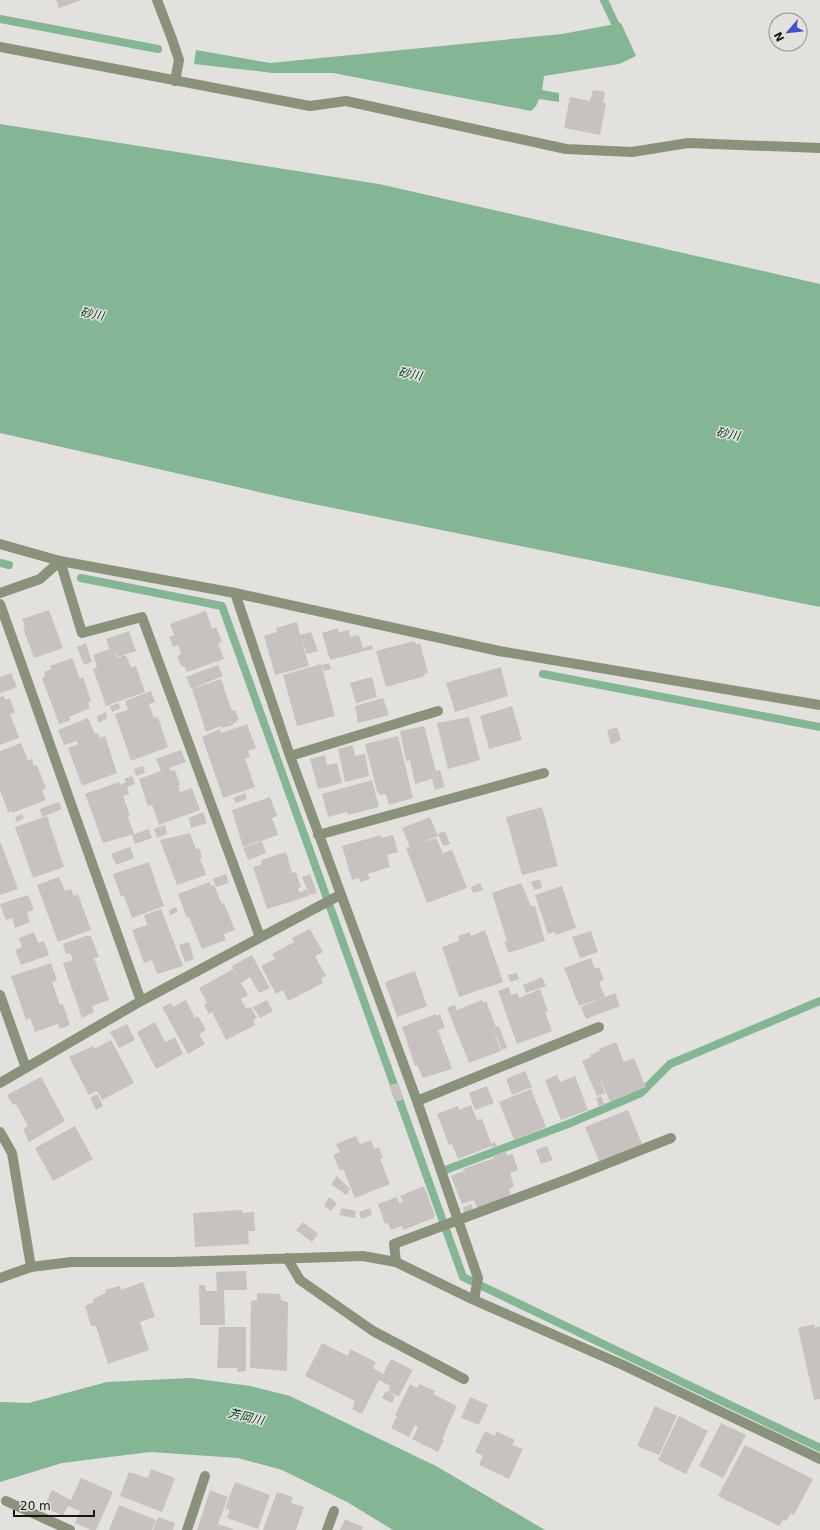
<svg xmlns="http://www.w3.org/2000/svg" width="820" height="1530" font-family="'DejaVu Sans','Noto Sans JP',sans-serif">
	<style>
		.water { fill: #84b594 }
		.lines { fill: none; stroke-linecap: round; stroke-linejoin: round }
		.stream { stroke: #84b594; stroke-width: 8 }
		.building { fill: #c7c2c0 }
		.minor { stroke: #8b927c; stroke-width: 10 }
		.labels { text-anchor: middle; stroke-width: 3; stroke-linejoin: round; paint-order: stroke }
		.water-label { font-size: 12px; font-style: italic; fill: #064426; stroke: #e3e1dd }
	</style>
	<rect width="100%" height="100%" fill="#e3e1dd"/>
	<path class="water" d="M621 23 636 56 619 64 544 76 542 90 559 93V102L539 99 536 106 531 111 333 73H273L194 64 196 50 270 63 562 34Z
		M0 124 379 184 820 284V607L294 500 0 433Z
		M191 1378 250 1386 290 1396 436 1466 545 1530H393L347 1502 282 1470 238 1458 150 1452 62 1463 0 1482V1402L29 1403 107 1382Z"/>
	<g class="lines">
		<path class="stream" d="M604 0 620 34
			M0 19 158 49
			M0 563 9 565
			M81 578 222 606 463 1277 820 1448
			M543 674 820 727
			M448 1169 568 1124 641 1093 670 1064 820 1001"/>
	</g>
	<path class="building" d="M56 0H82L59 8Z
		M593 90 605 92 603 103H606L600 135 564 128 570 97 590 101Z
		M49 610 63 648 34 658 23 628 25 627 22 619Z
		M206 611 212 629 216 627 222 642 218 643 224 659 187 672 185 667 181 666 177 656 181 654 178 645 173 647 169 637 174 635 170 624Z
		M297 622 300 635 311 632 318 651 307 654 302 641 309 666 275 675 264 636 277 632 276 628Z
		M338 628 339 632 349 630 350 637 359 635 363 648 372 645 373 649 330 660 322 633Z
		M129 631 136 651 118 657 115 649 117 658 126 655 131 667 136 666 145 692 106 706 93 669 97 667 93 655 113 648 109 649 106 639Z
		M414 641 416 644 420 643 428 673 424 674 425 676 386 687 376 651Z
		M86 643 92 662 84 665 77 647Z
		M72 658 80 679 83 677 91 701 88 702 90 708 69 717 71 720 59 724 42 678 45 676 44 672 51 669 50 666Z
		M329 663 331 669 324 671 322 665Z
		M321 664 335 716 297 726 283 675Z
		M218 665 223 676 191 689 186 677Z
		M501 667 508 696 455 712 446 683Z
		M11 673 17 687 0 693V677Z
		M372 677 377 697 356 703 350 683Z
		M221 679 232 711 235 710 239 719 236 720 237 722 233 723V725L222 728 221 726 206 732 192 689Z
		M151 691 155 702 149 704 154 718 158 717 168 747 131 761 115 714 128 710 125 701Z
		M4 696 5 700 10 698 15 713 10 714 19 738 0 745V697Z
		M383 698 389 715 358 723 355 706Z
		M119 703 120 709 112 712 110 706Z
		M512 706 522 740 489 749 480 716Z
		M106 712 107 719 98 723 97 716Z
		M469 717 480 760 448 769 437 723Z
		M88 718 95 734 98 733 100 738 105 736 117 773 82 786 68 748 78 744 77 741 64 745 58 730Z
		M247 724 256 748 248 751 250 757 245 759 255 787 223 798 202 737 220 729 221 733Z
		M424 726 436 771 440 770 445 787 435 790 432 779 415 784 410 760 406 761 400 731Z
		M617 727 621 740 611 745 607 730Z
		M398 736 413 798 389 805 386 794 380 795 377 791 365 744Z
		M21 743 28 761 32 759 34 766 37 765 46 788 42 790 46 800 12 813V811L8 812 0 790V751Z
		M353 745 355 756 365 754 369 776 345 782 338 749Z
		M181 750 186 762 169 768 171 771 175 770 180 785 178 786 180 792 192 788 200 810 159 825 152 805 148 806 139 779 161 771 156 759Z
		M325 755 327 765 337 763 342 783 318 789 310 759Z
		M143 766 145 773 136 776 134 769Z
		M132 776 135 784 127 787 129 794 123 796 130 816 128 817 134 834 103 843 85 794 119 782 120 785 126 782 124 779Z
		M372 780 379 807 348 815 347 812 328 817 322 794Z
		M245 793 247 799 236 803 233 798Z
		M270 797 277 816 272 818 278 835 243 847 232 810Z
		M59 802 62 809 42 817 40 809Z
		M542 807 558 866 522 875 506 817Z
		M203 812 207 823 191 828 189 818Z
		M22 814 24 818 17 822 15 817Z
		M47 816 64 867 33 878 15 827Z
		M430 817 438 836 418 844 436 838 443 853 452 850 467 888 427 903 406 848 410 847 402 828Z
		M165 825 167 834 157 838 154 829Z
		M149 829 152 838 135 844 132 835Z
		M445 831 450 844 443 846 438 834Z
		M190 833 196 849 199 848 202 857 200 858 206 875 177 885 160 840Z
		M381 835V838L393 835 398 852 387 855 390 867 368 874 370 879 360 882 359 878 352 880 342 846Z
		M262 841 266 853 248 860 243 848Z
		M0 843H1L18 889 0 895Z
		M130 847 134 858 116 865 111 854Z
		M286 852 292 873 296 872 301 887 298 888 300 893 306 889 309 896 267 909 253 867 262 864 261 860Z
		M149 862 164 906 132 918 124 896H121L113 874Z
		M226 874 229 883 216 887 213 879Z
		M310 874 317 893 309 895 302 877Z
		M59 877 65 891 71 889 74 896 78 894 91 930 58 942 37 885Z
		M540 879 542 888 534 890 531 882Z
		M210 882 211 886 214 885 222 904 224 903 235 930 224 934 226 940 202 949 189 917 187 918 178 894Z
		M480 883 483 890 473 893 471 887Z
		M521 883 531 906H535L545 941 511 952H508L504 941H507L492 893Z
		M562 886 576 928 556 935 554 932 548 934 535 895Z
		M28 895 34 910 27 912 30 922 15 928 12 918 6 920 0 904Z
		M176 907 178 912 170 915 169 910Z
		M161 909 183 966 157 974 152 960 144 963 132 930 147 925 144 915Z
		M310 929 323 952 315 956 326 976 321 979 323 983 288 1001 283 990 276 994 261 966 275 959 272 954 294 942 292 938Z
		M485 930 503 982 459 997 442 947 459 941 458 936 470 932 471 936Z
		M591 931 598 952 580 958 572 937Z
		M34 932 38 943 44 941 49 955 21 965 15 950 22 947 19 938Z
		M86 936H91L99 957 94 958 109 1000 92 1006 94 1012 82 1018 63 963 73 960 70 953 66 954 63 944Z
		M189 942 194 959 185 962 179 945Z
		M252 955 270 988 259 993 250 977 241 983 248 995 241 999 246 1009 251 1007 257 1018 253 1020 255 1025 226 1040 212 1012 209 1014 204 1005 207 1003 199 988 233 969 240 981 232 966Z
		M591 958 595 969 599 967 604 980 599 982 605 997 579 1006 564 968Z
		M51 963 57 980 52 982 60 1005 63 1004 70 1025 60 1029 58 1024 35 1032 30 1018 26 1020 11 976Z
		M415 971 427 1006 397 1017 385 982Z
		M517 973 519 979 510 982 508 975Z
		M542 977 546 986 526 993 523 985Z
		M509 987 511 995 517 993 519 998 540 989 548 1011 545 1012 552 1031 517 1044 498 991Z
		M615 993 620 1006 586 1019 581 1007Z
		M186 1000 195 1018 198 1016 206 1030 199 1034 205 1044 188 1054 162 1007 171 1003 173 1007Z
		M267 1000 273 1011 260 1018 253 1007Z
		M482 1000 483 1003 486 1001 496 1027 499 1026 507 1048 502 1050 493 1028 501 1051 469 1063 447 1008 455 1005 457 1010Z
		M436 1014V1016L440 1014 445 1028 438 1030 452 1069 423 1078 417 1065 415 1066 402 1027Z
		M155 1022 165 1042 175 1037 183 1054 156 1069 137 1032Z
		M127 1024 135 1040 119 1048 110 1032Z
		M111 1040 134 1083 102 1100 97 1091 89 1095 69 1057 93 1046 94 1049Z
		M616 1042 624 1062 634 1058 646 1087 610 1102 598 1073 605 1093 597 1096 582 1061 591 1057 590 1055 600 1051 599 1049Z
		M525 1071 532 1087 512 1095 506 1079Z
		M557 1075 560 1082 575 1076 588 1110 561 1120 545 1080Z
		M41 1077 65 1121 29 1142 23 1129 28 1126 16 1104 13 1105 7 1095Z
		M398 1083 404 1099 395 1102 389 1085Z
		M487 1086 494 1103 475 1110 469 1093Z
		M531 1089 546 1127 514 1140 499 1102Z
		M97 1094 103 1106 96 1110 90 1098Z
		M601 1096 605 1105 599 1107 596 1098Z
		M471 1105 477 1120 482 1119 491 1143 495 1142 497 1147 493 1148 492 1146 458 1159 452 1144 449 1145 437 1114 458 1106 459 1110Z
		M628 1110 642 1144 599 1161 585 1127Z
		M75 1126 93 1159 53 1181 35 1148Z
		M356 1136 360 1144 371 1140 374 1149 379 1147 383 1158 380 1159 390 1184 355 1198 343 1169 340 1171 333 1155 340 1152 336 1144Z
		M547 1146 553 1160 541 1164 536 1150Z
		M505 1151 507 1155 513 1154 518 1170 510 1173 514 1186 509 1189 511 1195 477 1208 474 1200 462 1204 451 1176 463 1171 466 1177 463 1169 494 1158 493 1156Z
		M337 1176 350 1189 346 1195 331 1184Z
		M424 1186 435 1216H434V1218L403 1230 402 1226 391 1230 388 1223 385 1224 378 1204 397 1197 399 1203 403 1202 400 1196Z
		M329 1197 337 1203 331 1211 324 1206Z
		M471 1204 473 1209 464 1213 463 1207Z
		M342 1208 356 1211 355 1218 339 1215Z
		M370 1208 372 1215 361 1219 359 1212Z
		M242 1210V1213L254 1212 255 1231H248L249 1244 195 1247 193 1213Z
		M303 1222 318 1234 312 1242 296 1230Z
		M246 1271 247 1290H224L225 1325H200L199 1285H205L206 1291H217L216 1272Z
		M143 1282 155 1317 140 1322 149 1350 108 1364 96 1326H91L85 1306 94 1302 93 1299 106 1293 105 1290 120 1286 121 1290Z
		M257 1293 280 1294 281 1300 288 1302 287 1371 250 1368 251 1301 257 1300Z
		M814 1324 815 1328 820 1326V1399L814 1400 798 1328Z
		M219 1327H246V1371L237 1372V1368H217Z
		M322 1343 348 1356 350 1349 376 1362 373 1368 383 1374 391 1359 413 1370 399 1396 388 1392 390 1386 379 1380 362 1414 352 1409 355 1401 305 1376Z
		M410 1384 417 1388 420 1384 435 1391 433 1394 457 1406 442 1439 444 1440 438 1452 412 1439 418 1427 415 1425 409 1437 391 1428 397 1416 395 1415Z
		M386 1391 395 1396 392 1403 382 1398Z
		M470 1397 488 1405 479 1425 461 1418Z
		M655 1406 677 1416 659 1455 637 1446Z
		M679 1416 708 1431 686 1474 658 1460Z
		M721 1423 746 1435 723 1478 699 1466Z
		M485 1431 495 1436 496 1431 515 1440 512 1445 523 1449 509 1479 479 1465 483 1456 475 1452Z
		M745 1445 813 1479 794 1515 791 1513 786 1521 783 1520 779 1526 718 1496Z
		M151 1469 175 1478 162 1512 120 1496 129 1472 148 1478Z
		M81 1478 113 1492 96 1530H91L75 1523 80 1511 68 1506 63 1516 44 1507 52 1490 71 1500Z
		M235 1482 270 1495 258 1529 227 1518 230 1510 225 1509Z
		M210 1490 228 1497 218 1524 235 1530H197Z
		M277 1492 293 1497 291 1503 304 1507 296 1530H263Z
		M119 1505 156 1520 152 1530H109Z
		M158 1517 175 1523 173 1530H153Z
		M345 1519 363 1527 362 1530H340Z"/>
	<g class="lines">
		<path class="minor" d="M157 0 172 39 179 60 175 81
			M0 47 310 106 346 101 566 149 632 152 688 143 820 148
			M0 544 60 561 235 593 499 651 820 705
			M0 593 40 579 60 561 82 633 142 617 260 937
			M235 593 290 756 417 1101 478 1278 474 1300
			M0 604 141 1001
			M290 756 438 711
			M318 835 544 773
			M0 995 26 1068
			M0 1083 141 1001 340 895
			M417 1101 599 1027
			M0 1132 12 1153 31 1267
			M287 1258 300 1280 373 1331 464 1379
			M396 1262 394 1244 568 1179 671 1138
			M0 1278 31 1267 71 1262H173L363 1256 396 1262 474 1300 623 1365 820 1459
			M6 1501 70 1530
			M187 1530 205 1476
			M327 1530 334 1511"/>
	</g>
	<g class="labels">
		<g class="water-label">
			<text transform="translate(92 314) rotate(11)" y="4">砂川</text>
			<text transform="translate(410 374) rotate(11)" y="4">砂川</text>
			<text transform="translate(728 434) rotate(11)" y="4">砂川</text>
			<text transform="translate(246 1417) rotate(13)" y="4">芳岡川</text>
		</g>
	</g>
	<g transform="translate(788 32) rotate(242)"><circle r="19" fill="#e3e1dd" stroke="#918f8c"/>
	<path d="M0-3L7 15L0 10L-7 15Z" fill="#4550c4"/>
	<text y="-6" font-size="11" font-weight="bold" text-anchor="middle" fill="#151412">N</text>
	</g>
	<path d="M14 1510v6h80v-6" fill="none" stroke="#151412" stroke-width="2"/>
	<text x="20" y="1510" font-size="12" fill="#151412" stroke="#e3e1dd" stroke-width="3" paint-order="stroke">20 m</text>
</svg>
